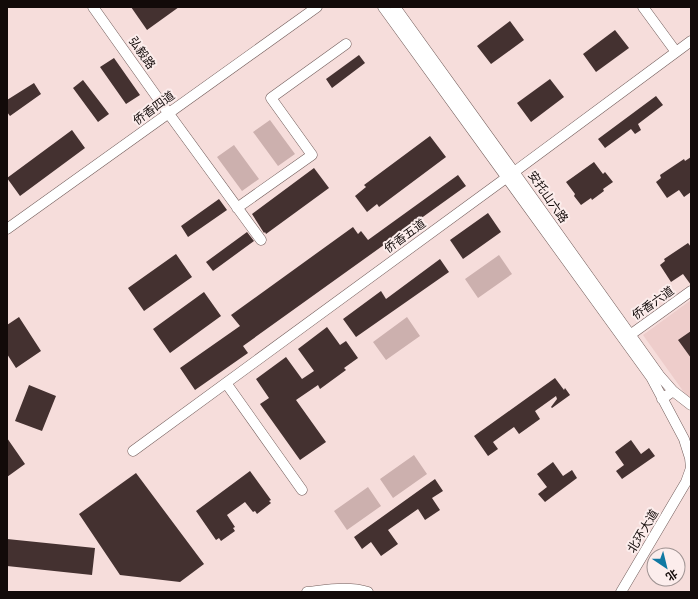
<svg xmlns="http://www.w3.org/2000/svg" width="698" height="599" font-family="'Alegreya Sans','Noto Sans SC',sans-serif">
	<style>
		.built { fill: #eecdcb }
		.green { fill: #ccb0ae }
		.building { fill: #443130 }
		.lines { fill: none; stroke-linecap: round; stroke-linejoin: round }
		.minor-casing { stroke: #725d5b; stroke-width: 11 }
		.minor { stroke: #fff; stroke-width: 10 }
		.labels { text-anchor: middle; stroke-width: 4; stroke-linejoin: round; paint-order: stroke }
		.street-label { font-size: 12px; fill: #120a09; stroke: #fcedec }
	</style>
	<rect width="100%" height="100%" fill="#f6dddb"/>
	<path class="built" d="M691 300V402L643 335Z"/>
	<path class="green" d="M270 120 295 154 278 166 253 132Z
		M234 145 259 179 242 191 217 157Z
		M499 255 512 274 478 298 465 279Z
		M407 317 420 336 386 360 373 342Z
		M414 455 427 474 393 498 380 479Z
		M368 487 381 506 347 530 334 511Z"/>
	<path class="building" d="M131 7H179L147 30Z
		M510 21 524 40 491 64 477 46Z
		M615 30 629 48 596 72 583 54Z
		M359 55 365 63 332 88 326 79Z
		M114 58 140 95 126 104 100 67Z
		M550 79 564 97 531 122 517 103Z
		M83 80 109 114 98 122 73 88Z
		M34 83 41 94 10 116 7 112V100Z
		M656 96 663 105 638 124 641 130 635 134 631 129 605 148 598 139Z
		M72 130 85 148 20 196 7 178Z
		M430 136 446 157 379 207 377 204 367 212 355 196 366 187 364 185Z
		M691 157V192L684 197 679 190 667 198 656 182 661 178 660 175 684 159 685 161Z
		M594 162 603 174 605 172 613 182 603 189 604 191 592 200 591 198 581 205 574 196 575 194 566 182Z
		M314 168 329 188 266 234 265 232 264 233 252 214Z
		M458 175 466 186 243 346 248 353 195 390 180 368 240 326 231 315 353 227 358 234 361 231 368 240Z
		M219 199 227 210 188 237 181 226Z
		M488 213 501 232 463 259 450 240Z
		M247 232 254 241 213 271 206 262Z
		M688 243 691 247V285L683 274 671 282 660 265 665 261 664 259Z
		M176 254 192 277 144 311 128 288Z
		M440 259 449 272 356 337 343 319 381 291 386 299Z
		M204 292 221 316 170 353 153 329Z
		M19 317 41 351 16 368 7 354V325Z
		M327 327 340 345 346 341 358 358 344 368 346 370 320 389 318 385 296 400 326 442 300 460 260 404 269 398 256 379 286 357 302 379 314 371 298 349Z
		M691 331V358L678 340Z
		M555 378 564 390 565 388 570 395 552 408 551 407 557 399 556 396 535 411 540 419 519 434 514 427 493 442 498 449 488 456 474 436Z
		M29 385 56 396 42 431 15 421Z
		M7 438 25 464 7 477Z
		M631 440 641 454 649 448 655 456 622 479 616 471 624 465 615 452Z
		M553 462 563 476 572 470 577 478 545 502 538 494 547 487 537 474Z
		M250 471 271 500 269 501 271 503 257 514 255 511 253 512 245 502 227 515 235 527 233 528 235 531 221 541 219 538 216 540 196 511Z
		M136 473 204 564 180 582 120 575 79 514Z
		M435 479 443 491 432 498 440 510 425 520 418 509 388 530 398 544 381 556 371 542 362 549 354 537Z
		M7 539 95 548 92 575 7 566Z"/>
	<g class="lines">
		<g class="minor-casing">
			<path id="minor" d="M93 7 169 114 261 240
				M383 7 651 377 684 439 690 458 691 468 686 482 621 592
				M395 7 514 172 659 375 673 391 662 399
				M643 7 676 52
				M237 208 312 155 271 98 346 44
				M7 229 317 7
				M630 335 691 291
				M226 383 302 490
				M673 391 691 405
				M133 451 506 178 691 41
				M307 592C327 590 348 586 368 592"/>
		</g>
		<use href="#minor" class="minor"/>
	</g>
	<g class="labels">
		<g class="street-label">
			<text transform="translate(142 53) rotate(55)" y="4">弘毅路</text>
			<text transform="translate(154 108) rotate(-36)" y="4">侨香四道</text>
			<text transform="translate(548 197) rotate(55)" y="4">安托山六路</text>
			<text transform="translate(405 236) rotate(-36)" y="4">侨香五道</text>
			<text transform="translate(653 303) rotate(-35)" y="4">侨香六道</text>
			<text transform="translate(643 531) rotate(-59)" y="4">北环大道</text>
		</g>
	</g>
	<rect width="698" height="599" fill="none" stroke="#120a09" stroke-width="16"/>
	<g transform="translate(666 567) rotate(145)"><circle r="19" fill="#fcedec" stroke="#9e9291"/>
	<path d="M0-3L7 15L0 10L-7 15Z" fill="#1079a3"/>
	<text y="-6" font-size="11" font-weight="bold" text-anchor="middle" fill="#120a09">北</text>
	</g>
</svg>
